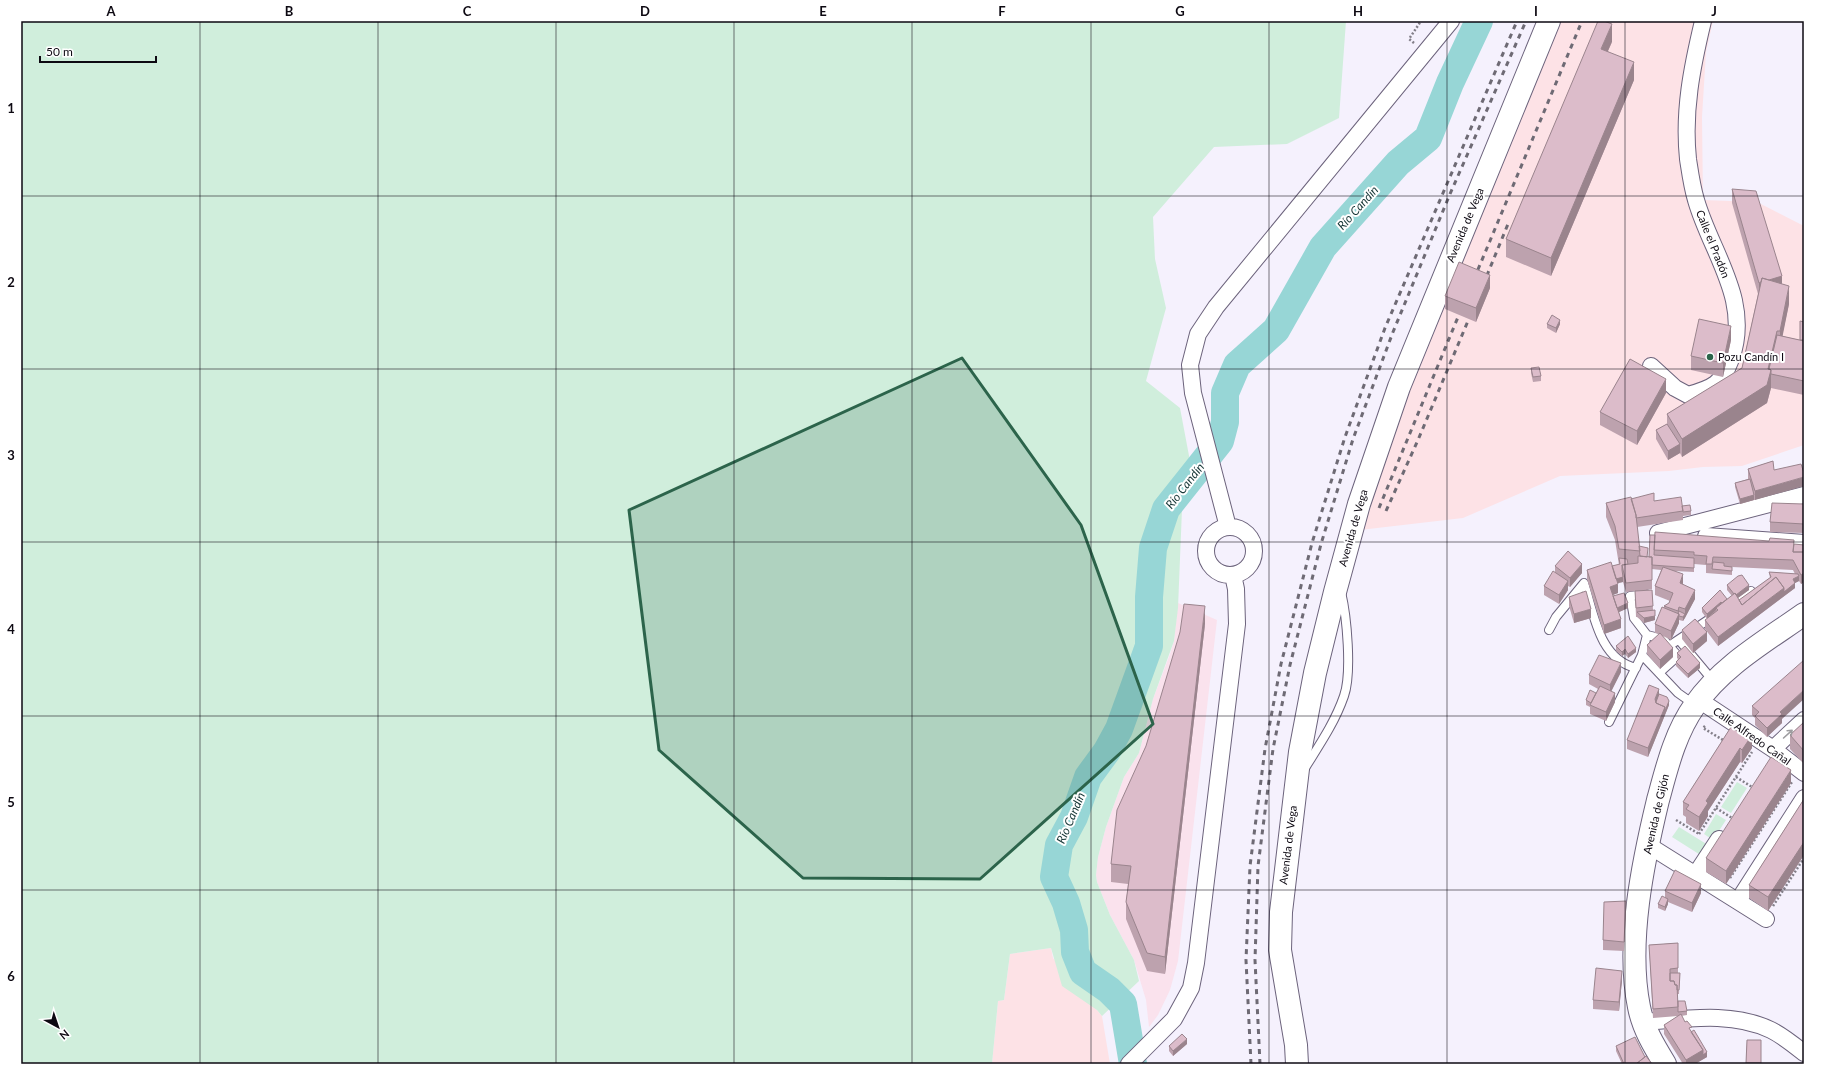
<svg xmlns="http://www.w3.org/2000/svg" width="1825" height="1085" font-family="Lato,sans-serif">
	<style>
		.commercial { fill: #fae2ed }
		.industrial { fill: #fde2e6 }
		.green { fill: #d0eedc }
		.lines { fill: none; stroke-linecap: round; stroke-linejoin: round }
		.river { stroke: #97d6d6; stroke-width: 28 }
		.lane-casing { stroke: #6c637c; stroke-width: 10 }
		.street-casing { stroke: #6c637c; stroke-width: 18 }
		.secondary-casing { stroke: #6c637c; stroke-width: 24 }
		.path { stroke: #837f89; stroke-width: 2.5; stroke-dasharray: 2 2; stroke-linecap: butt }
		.lane { stroke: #fff; stroke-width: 8 }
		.street { stroke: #fff; stroke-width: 16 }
		.secondary { stroke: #fff; stroke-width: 22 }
		.rail { stroke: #6e6a74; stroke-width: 3; stroke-dasharray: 5 5; stroke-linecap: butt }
		.wall { fill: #bda2ae }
		.shaded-wall { fill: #9a848d }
		.building { fill: #dcbcca; stroke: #9a848d }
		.oneway { stroke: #9e9da0 }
		.marked { fill: #2c644b; fill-opacity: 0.2; stroke: #2c644b; stroke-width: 3; stroke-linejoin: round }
		.grid { fill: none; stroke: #0d0912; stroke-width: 1; stroke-opacity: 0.55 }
		.poi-dot { fill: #2c644b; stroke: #fff; stroke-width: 1.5 }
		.labels { text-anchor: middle; stroke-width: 4; stroke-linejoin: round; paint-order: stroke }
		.street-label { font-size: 11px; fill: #0d0912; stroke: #fff }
		.poi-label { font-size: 11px; fill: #0d0912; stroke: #fff; text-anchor: start }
		.water-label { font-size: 12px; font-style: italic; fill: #153535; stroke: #fff }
		.neatline { fill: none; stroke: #0d0912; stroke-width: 1.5 }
		.grid-label { font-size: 13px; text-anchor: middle; font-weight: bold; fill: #0d0912 }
	</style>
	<rect width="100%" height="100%" fill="#f5f1fd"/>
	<path class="commercial" d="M1178 603 1217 620 1178 961 1170 990 1158 1015 1149 1027 1146 1000 1134 960 1110 915 1097 882 1096 875 1098 857 1106 827 1124 777 1139 753 1153 699 1170 654 1174 641Z"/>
	<path class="industrial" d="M1558 21H1713L1706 52 1702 117 1703 200 1757 202 1804 226V445L1742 466 1703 467 1669 471 1560 476 1463 518 1360 530 1408 390Z
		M1051 948 1053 958 1102 1016 1110 1064H992L998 1001 1004 1000 1010 954Z"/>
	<path class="green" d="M21 21H1346L1339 118 1287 144 1214 147 1153 217 1155 259 1166 308 1146 381 1180 408 1190 461 1182 509 1178 608 1174 641 1153 699 1139 753 1124 777 1106 827 1098 857 1096 875 1097 882 1110 915 1134 960 1139 981 1102 1016 1097 1010 1062 986 1051 948 1010 954 1004 1000 998 1001 992 1064H21Z
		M1737 782 1747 788 1731 813 1721 807Z
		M1716 814 1726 820 1713 840 1704 834Z
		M1679 827 1708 845 1702 856 1672 837Z"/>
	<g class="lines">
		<path class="river" d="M1133 1064 1123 1004 1109 990 1083 972 1075 952 1074 930 1066 903 1054 877 1059 845 1074 817 1088 777 1107 751 1119 729 1149 646V597L1153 548 1166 509 1220 441 1225 422V393L1237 365 1276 330 1323 247 1398 163 1428 138 1450 83 1479 21"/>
		<g class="lane-casing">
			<path id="lane" d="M1646 594 1630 596 1634 618 1647 635
				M1730 604 1751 591
				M1549 630 1556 617 1584 583C1594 614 1599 659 1636 668
				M1679 640 1714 682
				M1669 646 1714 616
				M1642 655 1678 693 1695 705
				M1609 722 1642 655 1647 635 1663 639 1678 656 1659 673
				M1305 768C1320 744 1335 722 1344 696 1352 673 1347 617 1341 592"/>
		</g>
		<g class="street-casing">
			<path id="street" d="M1651 366 1675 388 1688 395C1713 388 1722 384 1731 359 1752 300 1711 253 1696 200 1692 187 1690 172 1688 159 1683 111 1692 67 1703 21
				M1228 527 1193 393 1190 365 1198 334 1216 307 1451 21
				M1206 551a24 24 0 1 1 48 0a24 24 0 1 1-48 0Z
				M1658 533 1804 495
				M1706 536 1804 543
				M1699 700 1773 749 1804 773
				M1773 749 1804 720
				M1648 845 1766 919
				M1696 874 1719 839
				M1738 901 1804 798
				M1643 1022C1685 1019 1732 1011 1771 1030 1783 1036 1794 1045 1804 1053
				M1129 1064 1174 1019 1191 988 1196 963 1237 624 1236 589 1233 575"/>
		</g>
		<g class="secondary-casing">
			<path id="secondary" d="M1297 1064 1296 1045 1280 950 1281 912 1300 752 1315 673 1335 592 1359 504 1399 387 1549 21
				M1665 1064C1654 1046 1643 1028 1639 1007 1626 943 1643 862 1658 800 1667 767 1675 733 1695 705 1722 666 1766 641 1804 614"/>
		</g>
		<path class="path" d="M1414 43 1409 39 1421 21
			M1705 726 1703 728 1723 740
			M1736 777 1752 787
			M1716 808 1732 818
			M1676 820 1699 834
			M1699 834 1752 752
			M1730 878 1792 782
			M1773 906 1804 858"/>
		<use href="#lane" class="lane"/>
		<use href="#street" class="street"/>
		<use href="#secondary" class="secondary"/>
		<path class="rail" d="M1474 279 1582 21
			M1483 285 1508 224
			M1379 508 1463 305
			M1386 511 1418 440 1473 309
			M1251 1064 1246 960 1250 866 1265 749 1281 664 1312 543 1345 437 1385 328 1517 21
			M1260 1064 1255 960 1258 866 1273 749 1290 665 1321 544 1353 439 1393 332 1450 194 1526 21"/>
	</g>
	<path class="wall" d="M1612 42 1608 51 1634 80 1551 276 1506 257V239Z
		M1732 189 1782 284 1789 304 1782 336 1800 340 1804 322V395L1771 388 1767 403 1682 457 1680 453 1668 460 1656 439V430L1667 424V414L1742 368 1758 294 1732 203Z
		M1490 288 1476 322 1445 309V296Z
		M1547 324H1560L1556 333 1547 328Z
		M1731 340 1723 377 1691 370V356Z
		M1531 368 1541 376V381L1533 382 1531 373Z
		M1666 393 1637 445 1600 425V412Z
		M1804 458V470L1803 468V459Z
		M1773 461 1755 500H1754L1740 504 1735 487V483L1748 479V469Z
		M1631 499 1654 501 1682 506 1691 511V515L1683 516V520L1637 527 1639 551 1647 557H1649L1650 535 1804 545V582L1801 584 1799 581 1795 583V588L1718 646 1705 629V620L1707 619 1702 612V608L1727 599 1732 596 1727 590V585L1749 590 1738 598 1739 600 1770 578 1769 572 1795 574 1793 570 1732 567V575L1706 573V565L1694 564V572L1674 571 1683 583V584L1695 599 1683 621 1679 620V623L1671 640 1663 636 1673 657 1660 669 1647 654V645L1659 634 1655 633V624L1664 608V606L1669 603 1670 601 1655 595V586L1661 570 1652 569V589L1639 591 1652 590 1653 610H1655V620L1644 623 1637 617H1636L1635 591 1626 592 1623 582 1617 583 1618 593 1613 595V596L1628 608 1619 612 1621 628 1604 634 1587 579V570L1619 565 1615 540 1606 517V503Z
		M1804 504V533L1770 532V522Z
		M1555 566 1582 573 1570 587 1568 586V590L1559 604 1544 595V586L1555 572Z
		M1569 597 1591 618 1574 623 1569 606Z
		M1205 624 1165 974 1147 971 1126 919V902L1128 884 1111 882V864Z
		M1682 630 1707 641 1693 653 1682 639Z
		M1616 646 1636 652 1628 658 1625 654 1622 656 1616 651Z
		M1677 653 1700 668 1688 678 1676 666V662L1678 659 1677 658Z
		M1621 672 1611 691 1615 702 1606 721 1590 714V707L1586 705V700L1596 693 1598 689 1589 684V675Z
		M1659 694 1669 705 1648 757 1627 749V740Z
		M1752 706 1782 719V723L1767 737 1755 725V718L1752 715Z
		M1804 722V764L1790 749V735Z
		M1731 727 1752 748 1742 763 1740 762 1708 811V816L1699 831 1686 823V817L1683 815V802Z
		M1791 783 1726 884 1706 872V858Z
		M1804 799V855L1768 911 1749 898V885Z
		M1665 891 1701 893 1692 912 1668 902V904L1665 911 1658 908V904L1665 898Z
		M1626 910 1624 951 1603 950V940Z
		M1678 943V973H1680L1679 994H1677L1678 1001 1687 1011V1015L1681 1016 1707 1057 1695 1064H1683L1664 1034V1025L1678 1016 1653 1018 1649 945Z
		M1622 980 1619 1011 1593 1009V1000Z
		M1747 1040H1761V1064H1746Z
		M1187 1044 1173 1056 1169 1051V1046Z
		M1616 1046 1645 1057 1652 1064H1622L1616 1051Z"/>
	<path class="shaded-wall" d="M1612 24V42L1601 66V49Z
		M1634 62V80L1551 276V258Z
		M1490 275V288L1476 322V308Z
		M1782 276V290L1759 296V283Z
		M1789 286V304L1780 349V331Z
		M1560 320V324L1556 333V328Z
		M1731 326V340L1723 377V363Z
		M1777 331V349L1771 372V388L1767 403 1682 457V439L1768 369Z
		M1666 379V393L1637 445V431Z
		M1680 444V453L1668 460V451Z
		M1804 477V486L1755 500V491Z
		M1754 495V500L1740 504V499Z
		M1582 564V573L1570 587V578Z
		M1804 573V582L1801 584V575Z
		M1683 574V583L1680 592V583Z
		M1799 576V581L1793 584V579Z
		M1623 577V582L1614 584V579Z
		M1568 581V590L1559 604V595Z
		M1795 583V588L1718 646V637L1784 588Z
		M1618 584V593L1610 596V587Z
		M1749 585V590L1735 600V596Z
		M1695 590V599L1685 618V609Z
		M1721 602V607L1716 608V610L1707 619V614Z
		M1628 603V608L1617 613V608Z
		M1205 606V624L1165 974V957Z
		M1679 607V623L1671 640V631L1678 615V611Z
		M1591 609V618L1574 623V614Z
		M1685 614V618L1683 621V617Z
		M1655 616V620L1644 623V618Z
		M1621 619V628L1604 634V625Z
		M1707 632V641L1693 653V644Z
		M1636 648V652L1628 658V654Z
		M1673 648V657L1660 669V660Z
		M1625 649V654L1622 656V652Z
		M1621 663V672L1610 694V685Z
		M1700 663V668L1688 678V674Z
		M1659 689V698L1656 706 1655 699Z
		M1804 690V699L1782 719V723L1767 737V728L1780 712Z
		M1615 693V702L1606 721V712Z
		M1669 701V705L1648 757V748L1665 707Z
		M1752 735V748L1742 763V750Z
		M1740 748V762L1708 811V816L1699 831V817L1706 801Z
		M1791 770V783L1726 884V871Z
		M1804 842V855L1768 911V897Z
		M1701 884V893L1692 912V903Z
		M1668 899V904L1665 911V907Z
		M1622 971V980L1619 1011V1002Z
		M1187 1039V1044L1173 1056V1051Z
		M1703 1050 1707 1052V1057L1695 1064H1686V1060Z"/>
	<path class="building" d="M1598 21H1604L1612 24 1601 49 1634 62 1551 258 1506 239Z
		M1732 189 1756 191 1782 276 1769 280 1762 278 1761 282 1759 283Z
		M1459 262 1490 275 1476 308 1445 296Z
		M1762 278 1789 286 1780 331H1777L1768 369 1771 370 1767 385 1682 439 1667 414 1742 368Z
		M1552 315 1560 320 1556 328 1547 324Z
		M1699 319 1731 326 1723 363 1691 356Z
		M1800 321 1804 322V340H1800Z
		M1777 335 1804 341V381L1771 374V370L1769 369Z
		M1630 359 1666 379 1637 431 1600 412Z
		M1539 367 1541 376 1533 377 1531 368Z
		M1667 424 1680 444 1668 451 1656 430Z
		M1773 461 1774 470 1801 464 1804 473V477L1755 491 1748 469Z
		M1750 479 1754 495 1740 499 1735 483Z
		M1654 493V501L1681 497 1683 511 1636 518V515L1631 499Z
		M1631 497 1636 515 1640 551 1619 549 1615 526 1606 503Z
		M1772 503 1804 504V524L1770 522Z
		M1690 505 1691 511 1683 512 1682 506Z
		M1655 532 1769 541 1770 538 1794 540 1793 552H1804V573L1801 575 1793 560 1713 557 1712 564H1706L1707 556 1694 555V552L1654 550Z
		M1650 535H1655L1654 555 1694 558V568L1652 565V557H1649Z
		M1794 544 1804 545V552H1793Z
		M1639 546 1648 548 1647 557 1640 556Z
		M1568 551 1582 564 1570 578 1555 566Z
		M1638 556 1652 557V580L1626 583 1622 565 1638 563Z
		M1619 558 1627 559 1628 564 1622 565V570L1623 577 1616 579 1612 566 1620 564Z
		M1611 562 1618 584 1610 587 1621 619 1604 625 1587 570Z
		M1713 562 1724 563V566L1732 567V571L1712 569Z
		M1663 567 1683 574 1680 583 1695 590 1685 609 1679 607 1678 611 1664 606 1669 603 1673 593 1655 586Z
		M1553 571 1568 581 1559 595 1544 586Z
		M1769 572 1798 574 1799 576 1793 579 1795 583 1784 592V588L1776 577 1742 605 1739 600 1771 577Z
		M1742 575 1749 585 1736 595 1735 593 1734 594 1727 585 1738 576Z
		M1776 577 1784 588 1718 637 1705 620 1718 610 1716 608 1735 593 1742 605Z
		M1652 590 1653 606 1636 608 1635 591Z
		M1720 590 1727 599 1722 603 1721 602 1707 614 1702 608Z
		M1586 591 1591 609 1574 614 1569 597Z
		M1624 593 1628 603 1617 608 1613 596Z
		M1184 604 1205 606 1165 957 1147 953 1126 902 1131 866 1111 864 1117 810 1146 746 1180 632Z
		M1662 607 1679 614 1671 631 1655 624Z
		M1655 610V616L1644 618 1637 612Z
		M1679 611 1685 614 1683 617 1679 616V614L1678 613Z
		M1695 619 1707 632 1693 644 1682 630Z
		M1660 633 1673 648 1660 660 1647 645Z
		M1628 636 1636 648 1628 654 1625 649 1622 652 1616 646Z
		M1685 646 1700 663 1688 674 1676 662 1681 657 1677 653Z
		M1599 655 1621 663 1610 685 1589 675Z
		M1804 660V690L1780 712 1782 714 1767 728 1755 716 1759 712 1752 706Z
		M1649 685 1659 689 1655 699 1656 703 1665 707 1648 748 1627 740Z
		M1600 686 1615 693 1606 712 1590 705Z
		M1590 690 1596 693 1591 703 1586 700Z
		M1659 694 1667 697 1669 701 1665 711V707L1656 703V702Z
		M1804 722V751L1790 735Z
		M1739 726 1752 735 1742 750 1740 748 1706 801 1708 803 1699 817 1686 809 1689 805 1683 802 1731 727 1737 731Z
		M1771 757 1791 770 1726 871 1706 858Z
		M1804 799V842L1768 897 1749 885Z
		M1675 870 1701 884 1692 903 1665 891Z
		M1662 896 1668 899 1665 907 1658 904Z
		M1626 901 1624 942 1603 940 1604 902Z
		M1678 943V968L1670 969V981H1674L1675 985H1677L1678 1007 1653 1009 1649 945Z
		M1596 968 1622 971 1619 1002 1593 1000Z
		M1670 973H1680L1679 990H1677V985H1675L1674 981H1670Z
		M1678 1001H1685L1687 1011 1678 1012Z
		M1681 1014 1685 1022 1687 1021 1692 1027 1689 1028 1703 1050 1686 1060 1664 1025Z
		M1694 1030 1707 1052 1703 1055V1050L1691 1032Z
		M1182 1034 1187 1039 1173 1051 1169 1046Z
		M1635 1037 1645 1057 1636 1064H1624L1616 1046Z
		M1747 1040H1761V1063H1746Z
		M1646 1056 1652 1064H1636Z"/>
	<defs><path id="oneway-shaft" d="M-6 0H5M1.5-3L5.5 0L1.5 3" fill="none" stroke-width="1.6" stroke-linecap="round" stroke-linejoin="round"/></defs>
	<use class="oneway" href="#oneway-shaft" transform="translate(1788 734) rotate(-42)"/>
	<path class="marked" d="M962 358 1081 525 1153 724 980 879 803 878 659 750 629 510Z"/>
	<path class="grid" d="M200 21V1064M378 21V1064M556 21V1064M734 21V1064M912 21V1064M1091 21V1064M1269 21V1064M1447 21V1064M1625 21V1064M21 196H1804M21 369H1804M21 542H1804M21 716H1804M21 890H1804"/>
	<circle class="poi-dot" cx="1710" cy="357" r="4"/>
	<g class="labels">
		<g class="street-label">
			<text transform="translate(1465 225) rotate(-67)" y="4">Avenida de Vega</text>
			<text transform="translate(1713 244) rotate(68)" y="4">Calle el Pradón</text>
			<text transform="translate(1353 528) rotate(-74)" y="4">Avenida de Vega</text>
			<text transform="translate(1752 736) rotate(35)" y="4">Calle Alfredo Cañal</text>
			<text transform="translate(1656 814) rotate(-77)" y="4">Avenida de Gijón</text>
			<text transform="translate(1288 845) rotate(-83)" y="4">Avenida de Vega</text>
		</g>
		<g class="poi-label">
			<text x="1718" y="361">Pozu Candín I</text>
		</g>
		<g class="water-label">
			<text transform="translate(1358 208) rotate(-48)" y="4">Río Candín</text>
			<text transform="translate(1185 486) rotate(-52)" y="4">Río Candín</text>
			<text transform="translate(1071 818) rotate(-67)" y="4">Río Candín</text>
		</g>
	</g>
	<rect width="1825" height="1085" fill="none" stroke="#ffffff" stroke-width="44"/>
	<g transform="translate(58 1027) rotate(140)" stroke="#ffffff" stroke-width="3" paint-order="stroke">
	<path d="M0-3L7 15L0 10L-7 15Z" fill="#0d0912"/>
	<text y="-6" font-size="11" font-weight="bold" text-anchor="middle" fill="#0d0912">N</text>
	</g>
	<path d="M40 56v6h116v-6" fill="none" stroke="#0d0912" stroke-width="2"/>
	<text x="46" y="56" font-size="12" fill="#0d0912" stroke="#ffffff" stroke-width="3" paint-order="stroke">50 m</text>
	<rect x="22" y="22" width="1781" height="1041" class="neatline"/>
	<g class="grid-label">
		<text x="111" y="16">A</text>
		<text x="289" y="16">B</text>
		<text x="467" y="16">C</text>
		<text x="645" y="16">D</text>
		<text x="823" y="16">E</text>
		<text x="1002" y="16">F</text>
		<text x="1180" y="16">G</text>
		<text x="1358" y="16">H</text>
		<text x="1536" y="16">I</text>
		<text x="1714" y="16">J</text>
		<text x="11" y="113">1</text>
		<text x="11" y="287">2</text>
		<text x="11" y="460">3</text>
		<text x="11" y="634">4</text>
		<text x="11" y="807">5</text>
		<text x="11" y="981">6</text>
	</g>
</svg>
